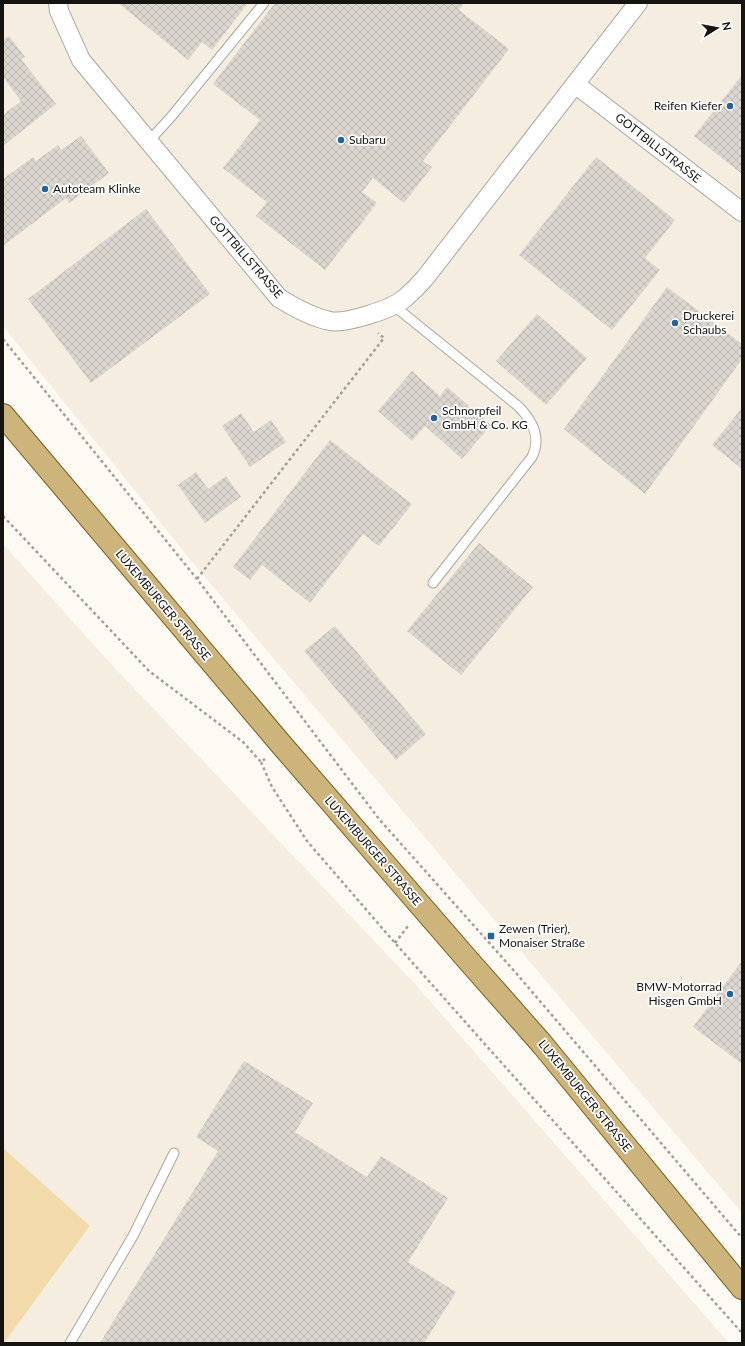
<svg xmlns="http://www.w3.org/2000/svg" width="745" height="1346" font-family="Lato,sans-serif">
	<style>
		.built { fill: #f5eee0 }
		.green { fill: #f2daaa }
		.building { fill: url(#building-cross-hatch) }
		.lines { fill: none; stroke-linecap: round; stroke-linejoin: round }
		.lane-casing { stroke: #a9a59f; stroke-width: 11 }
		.street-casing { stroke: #a9a59f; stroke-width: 20 }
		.primary-casing { stroke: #765c1d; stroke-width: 24 }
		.path { stroke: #a2a09b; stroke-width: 2.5; stroke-dasharray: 3 3; stroke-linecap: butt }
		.lane { stroke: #fff; stroke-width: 9 }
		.street { stroke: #fff; stroke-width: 18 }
		.primary { stroke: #ccb47b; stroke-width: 22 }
		.poi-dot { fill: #24649a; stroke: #fff; stroke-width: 1.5 }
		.labels { text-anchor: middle; stroke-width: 3.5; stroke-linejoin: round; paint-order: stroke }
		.poi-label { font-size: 12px; fill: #151411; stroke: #fff; text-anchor: start }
		.street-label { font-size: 12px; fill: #151411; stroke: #fff }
	</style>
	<defs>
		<pattern id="building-cross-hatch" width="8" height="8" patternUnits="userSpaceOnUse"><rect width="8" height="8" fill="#dbd7d0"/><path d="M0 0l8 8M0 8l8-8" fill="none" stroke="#bbb8b2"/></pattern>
	</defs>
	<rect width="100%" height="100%" fill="#fdfaf3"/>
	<path class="built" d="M3 3H742V1213L188 557 3 326Z
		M3 544 111 664 416 985 729 1343H4L90 1227 3 1148Z"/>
	<path class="green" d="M3 1148 90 1226 4 1343H3Z"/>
	<path class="building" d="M118 3H248L212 50 202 42 188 60Z
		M275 3H464L459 10 509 49 423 161 432 167 404 203 373 178 362 192 377 203 325 270 256 216 267 202 223 168 260 120 213 84Z
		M9 36 25 57 21 59 56 104 3 146V115L21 101 3 77V40Z
		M742 75V174L694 136Z
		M81 136 109 173 69 203 66 198 3 246V179L33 157 36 161 58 145 61 150Z
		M596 157 675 220 645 258 660 270 612 330 519 255Z
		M146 209 210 294 91 383 28 299Z
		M667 287 742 344V359L645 494 564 429Z
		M537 314 587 358 546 405 496 361Z
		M412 371 440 396 447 387 491 425 462 459 425 426 412 441 378 411Z
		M742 408V469L712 445Z
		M241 413 254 432 271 420 286 442 250 467 222 426Z
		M330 440 412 504 379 546 363 534 310 603 262 565 250 580 233 567Z
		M196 472 208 489 226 476 241 497 205 523 178 485Z
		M479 543 533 587 461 675 407 631Z
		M335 626 426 734 396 760 304 651Z
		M742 961V1064L693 1027Z
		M244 1061 313 1103 295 1132 367 1177 381 1156 448 1198 408 1262 456 1292 424 1343H100L218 1151 196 1137Z"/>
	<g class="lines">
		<g class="lane-casing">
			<path id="lane" d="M149 141 171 117 264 3
				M393 305 518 406C532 420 542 437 532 457L433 583
				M70 1343 133 1236 174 1153"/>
		</g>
		<g class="street-casing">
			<path id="street" d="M58 3 59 11 81 60 279 298C295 308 311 317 330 321 346 324 393 309 405 298 412 292 419 285 425 278L638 3
				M575 84 742 212"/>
		</g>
		<g class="primary-casing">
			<path id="primary" d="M3 415 280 743 467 959 542 1044 742 1288"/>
		</g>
		<path class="path" d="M3 339 197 579 379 819 516 973 742 1238
			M3 516 149 671 243 742 261 762 265 759
			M197 579 384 338 378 333
			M261 762 272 787 307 841 395 943 742 1333
			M395 943 408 926"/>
		<use href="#lane" class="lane"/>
		<use href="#street" class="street"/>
		<use href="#primary" class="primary"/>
	</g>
	<g class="poi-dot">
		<circle cx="730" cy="106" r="4"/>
		<circle cx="341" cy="140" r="4"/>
		<circle cx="45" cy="189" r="4"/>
		<circle cx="675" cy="323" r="4"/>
		<circle cx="434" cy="418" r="4"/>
		<rect x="487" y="932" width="8" height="8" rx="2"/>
		<circle cx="730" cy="994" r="4"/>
	</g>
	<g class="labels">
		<g class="poi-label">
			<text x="722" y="110" text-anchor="end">Reifen Kiefer</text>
			<text x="349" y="144">Subaru</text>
			<text x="53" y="193">Autoteam Klinke</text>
			<text x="683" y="320">Druckerei<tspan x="683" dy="14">Schaubs</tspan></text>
			<text x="442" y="415">Schnorpfeil<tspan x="442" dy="14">GmbH &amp; Co. KG</tspan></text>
			<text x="499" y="933">Zewen (Trier),<tspan x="499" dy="14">Monaiser Straße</tspan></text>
			<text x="722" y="991" text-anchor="end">BMW-Motorrad<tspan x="722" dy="14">Hisgen GmbH</tspan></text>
		</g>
		<g class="street-label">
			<text transform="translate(658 148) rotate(38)" y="4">GOTTBILLSTRASSE</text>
			<text transform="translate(246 257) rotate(49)" y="4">GOTTBILLSTRASSE</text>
			<text transform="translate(163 605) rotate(50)" y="4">LUXEMBURGER STRASSE</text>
			<text transform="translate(373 851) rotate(49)" y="4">LUXEMBURGER STRASSE</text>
			<text transform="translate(585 1096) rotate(51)" y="4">LUXEMBURGER STRASSE</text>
		</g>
	</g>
	<rect width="745" height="1346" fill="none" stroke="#151411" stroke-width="8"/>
	<g transform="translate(717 28) rotate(79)" stroke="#ffffff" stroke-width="3" paint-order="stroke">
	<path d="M0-3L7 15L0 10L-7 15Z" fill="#151411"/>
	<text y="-6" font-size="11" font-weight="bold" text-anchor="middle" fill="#151411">N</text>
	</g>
</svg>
